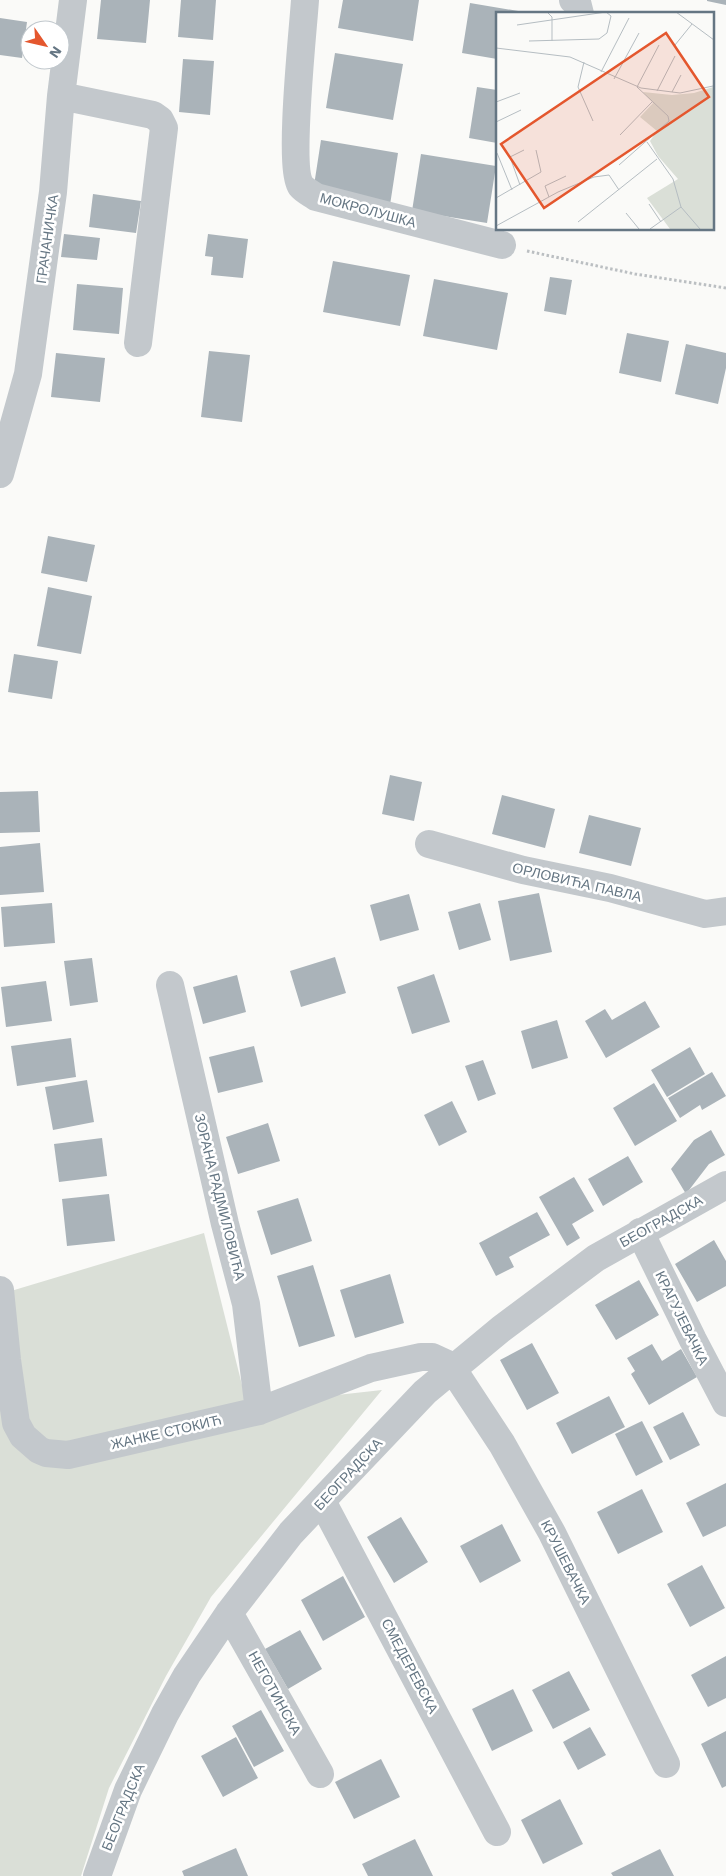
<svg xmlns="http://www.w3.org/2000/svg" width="726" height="1876" font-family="'Work Sans',sans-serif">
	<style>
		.green { fill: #dadfd7 }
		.building { fill: #aab3b9 }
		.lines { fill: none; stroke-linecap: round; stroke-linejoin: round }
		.path { stroke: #bbbfc2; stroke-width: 3; stroke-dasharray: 2.5 2.5; stroke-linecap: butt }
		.minor { stroke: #c3c8cc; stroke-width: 28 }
		.labels { text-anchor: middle; stroke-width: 5; stroke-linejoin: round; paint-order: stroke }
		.street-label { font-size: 14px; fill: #657683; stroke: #fff }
		.inset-road { fill: none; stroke: #b5bdc2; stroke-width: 1 }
		.view { fill: #e4572e; fill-opacity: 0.15; stroke: #e4572e; stroke-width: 2.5 }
		.inset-edge { fill: none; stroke: #657683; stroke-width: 2.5 }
	</style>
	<rect width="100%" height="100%" fill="#fafaf8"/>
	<path class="green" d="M204 1233 247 1405 382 1390 211 1597 166 1676 109 1788 81 1876H0V1292L1 1294Z"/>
	<path class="building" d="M101 0H150L146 43 97 39Z
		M181 0H216L213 40 178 37Z
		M343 0H419L413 41 338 28Z
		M707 0H726V5L707 1Z
		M470 3 530 13 497 14V59L462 53Z
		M0 18 27 22 22 58 0 55Z
		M335 53 403 64 393 120 326 108Z
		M183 59 214 61 210 115 179 112Z
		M477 87 497 90V143L469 138Z
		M321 140 398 153 390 205 313 192Z
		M421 154 496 166 487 223 412 211Z
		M93 194 141 201 136 233 89 227Z
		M64 234 100 238 97 260 61 257Z
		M208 234 248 239 243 278 211 275 213 257 205 256Z
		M333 261 410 275 400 326 323 312Z
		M550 277 572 280 566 315 544 311Z
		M434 279 508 293 497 350 423 336Z
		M77 284 123 288 119 334 73 330Z
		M627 333 669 341 661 382 619 373Z
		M686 344 726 353V368L718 404 675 394Z
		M209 351 250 355 242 422 201 417Z
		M56 353 105 358 100 402 51 397Z
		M48 536 95 545 87 582 41 573Z
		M48 587 92 596 81 654 37 646Z
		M14 654 58 661 52 699 8 692Z
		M390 775 422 782 414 821 382 814Z
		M38 791 40 832 0 833V792Z
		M502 795 555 809 545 848 492 834Z
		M589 815 641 828 631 866 579 853Z
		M40 843 44 892 0 895V847Z
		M539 893 552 952 510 961 498 901Z
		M409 894 419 930 380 941 370 905Z
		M52 903 55 943 4 947 1 907Z
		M480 903 491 940 459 950 448 912Z
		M335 957 346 993 301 1007 290 971Z
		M92 958 98 1002 70 1006 64 961Z
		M434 974 450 1022 412 1034 397 987Z
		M237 975 246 1012 203 1024 193 987Z
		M46 981 52 1021 6 1027 1 987Z
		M645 1001 660 1027 606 1058 585 1021 605 1009 612 1020Z
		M557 1020 568 1058 532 1069 521 1031Z
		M71 1038 76 1077 17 1086 11 1046Z
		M254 1046 263 1082 218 1093 209 1057Z
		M690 1047 705 1074 667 1097 651 1070Z
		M483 1060 496 1094 478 1101 465 1066Z
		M712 1072 726 1096 702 1110 700 1105 680 1118 668 1098Z
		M87 1080 94 1122 53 1130 45 1087Z
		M654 1083 677 1121 635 1146 613 1108Z
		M452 1101 467 1132 439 1146 424 1115Z
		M268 1123 280 1161 238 1174 226 1137Z
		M711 1130 725 1155 709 1164 686 1194 671 1169 694 1140Z
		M102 1138 107 1176 59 1182 54 1144Z
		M628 1156 643 1182 603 1206 588 1179Z
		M574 1177 594 1211 572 1224 580 1238 567 1246 539 1197Z
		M109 1194 115 1241 67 1246 62 1199Z
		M298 1198 312 1241 271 1255 257 1211Z
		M537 1212 550 1235 509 1257 514 1267 496 1276 479 1243Z
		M714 1240 726 1261V1286L697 1302 675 1264Z
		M313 1265 335 1336 299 1347 277 1276Z
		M390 1274 404 1323 355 1338 340 1290Z
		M639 1280 659 1315 616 1340 595 1305Z
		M532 1343 559 1393 527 1410 500 1360Z
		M652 1344 662 1361 681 1349 697 1377 649 1405 631 1374 635 1371 627 1358Z
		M609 1396 625 1427 572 1454 556 1423Z
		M683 1412 700 1445 670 1460 653 1427Z
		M642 1421 663 1462 636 1476 615 1434Z
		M726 1483V1526L703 1537 686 1503Z
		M642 1489 663 1532 618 1554 597 1512Z
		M401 1517 428 1562 394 1583 367 1537Z
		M502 1524 521 1561 480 1583 460 1546Z
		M702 1565 725 1608 690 1627 667 1584Z
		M343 1576 365 1617 323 1641 301 1600Z
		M300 1630 322 1669 288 1689 265 1649Z
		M726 1656V1698L708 1707 691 1675Z
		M569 1671 590 1710 553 1729 532 1690Z
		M513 1689 533 1731 492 1751 472 1709Z
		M261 1710 284 1751 254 1767 232 1726Z
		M590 1727 606 1755 578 1770 563 1742Z
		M726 1731V1786L722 1788 701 1744Z
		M236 1737 258 1778 223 1797 201 1756Z
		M381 1759 400 1797 354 1819 335 1782Z
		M560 1799 583 1844 543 1864 521 1820Z
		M415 1839 433 1876H368L362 1864Z
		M236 1848 248 1876H184L182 1871Z
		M660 1849 674 1876H613L611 1873Z"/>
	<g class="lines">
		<path class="path" d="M527 251 635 274 726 288"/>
		<path class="minor" d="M305 0C303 31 288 167 301 186 304 190 312 194 316 197L502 245
			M573 0 577 2 580 14
			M61 96 153 115 160 120 164 128 138 343
			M0 474 28 374 53 192 61 96 73 0
			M429 844 523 870 610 888 705 914 726 911
			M170 985 225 1224 246 1304 259 1411
			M640 1232 693 1340 726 1403
			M0 1290 7 1360 16 1423 23 1436 39 1450 46 1453 68 1455 259 1411 371 1368 421 1357H432L445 1363 452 1368 502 1444 552 1533 666 1764
			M322 1501 497 1832
			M229 1613 320 1774
			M97 1876 128 1790 165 1714 187 1675 229 1613 291 1533 425 1392 501 1329 596 1258 726 1185"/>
	</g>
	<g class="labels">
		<g class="street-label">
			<text transform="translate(368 210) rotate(15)" y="5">МОКРОЛУШКА</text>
			<text transform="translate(47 239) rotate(-82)" y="5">ГРАЧАНИЧКА</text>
			<text transform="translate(577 882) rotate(13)" y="5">ОРЛОВИЋА ПАВЛА</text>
			<text transform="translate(220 1197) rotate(76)" y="5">ЗОРАНА РАДМИЛОВИЋА</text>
			<text transform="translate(661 1221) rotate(-29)" y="5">БЕОГРАДСКА</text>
			<text transform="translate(682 1318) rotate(64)" y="5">КРАГУЈЕВАЧКА</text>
			<text transform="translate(166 1432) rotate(-13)" y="5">ЖАНКЕ СТОКИЋ</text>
			<text transform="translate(348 1474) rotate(-47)" y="5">БЕОГРАДСКА</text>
			<text transform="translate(566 1562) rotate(63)" y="5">КРУШЕВАЧКА</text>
			<text transform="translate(410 1666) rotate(62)" y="5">СМЕДЕРЕВСКА</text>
			<text transform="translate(275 1693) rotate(61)" y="5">НЕГОТИНСКА</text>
			<text transform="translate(123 1807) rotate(-68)" y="5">БЕОГРАДСКА</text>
		</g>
	</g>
	<g transform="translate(496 12)">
		<rect width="218" height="218" fill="#fafaf8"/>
		<path d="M217 65V217H174L151 186 182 167 162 144 154 129 161 119 144 105 157 91 147 80 176 83 198 81 217 75Z" fill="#dadfd7"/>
		<path class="inset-road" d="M51 0 56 5V29M180 0 218 28M21 13 110 0 115 4 111 21 103 27 33 29M179 33 196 12M0 36 74 45 145 76 184 81 217 74M88 50 82 75 97 109M105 60 133 6M118 67 143 21M141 75 163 33M161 79 179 44M176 80 185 63M0 90 24 81M0 110 25 98M124 123 156 90M151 130 177 167 185 195 204 217M1 141 16 178M123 153 173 109 172 104 141 75M24 173 14 145 28 138M53 185 49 174 70 164M0 186 45 160 40 138M153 192 165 210M130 201 143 217M82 210 161 147M0 214 62 180 98 165 113 163 123 178M154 217 185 195"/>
		<path class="view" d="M170 21 213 85 48 196 5 132Z"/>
		<rect width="218" height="218" class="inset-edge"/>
	</g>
	<g transform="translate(45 45) rotate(124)"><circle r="24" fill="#ffffff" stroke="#c1c8cd"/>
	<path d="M0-4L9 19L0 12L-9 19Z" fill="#e4572e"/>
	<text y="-8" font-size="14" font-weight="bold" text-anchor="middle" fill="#657683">N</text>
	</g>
</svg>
